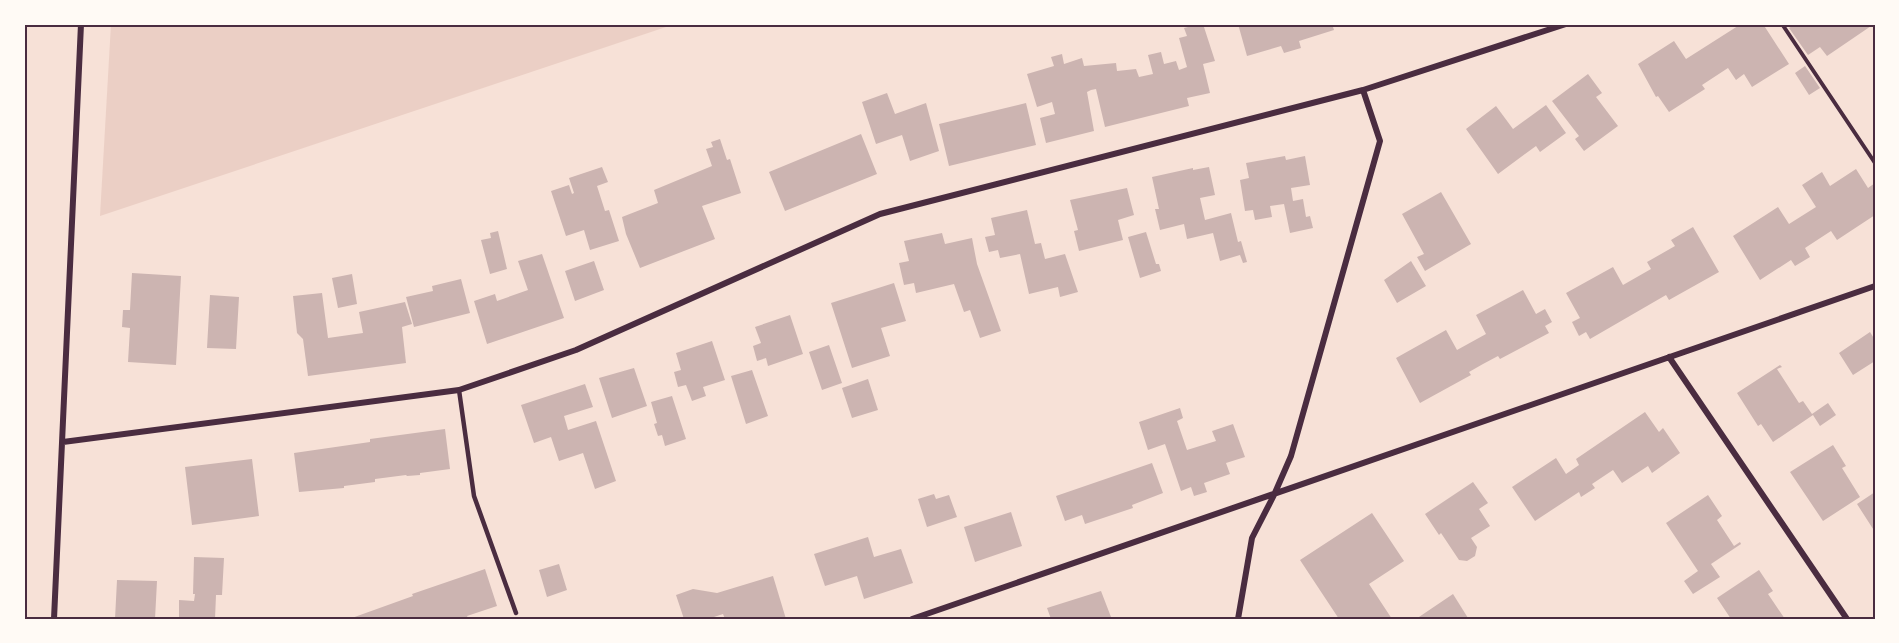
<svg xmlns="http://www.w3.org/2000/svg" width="1899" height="643" font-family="'Libre Baskerville',serif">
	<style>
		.green { fill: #ebcfc5 }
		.building { fill: #ccb4b1 }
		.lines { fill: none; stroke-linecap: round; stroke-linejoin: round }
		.path { stroke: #4a2c40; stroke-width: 4 }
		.service { stroke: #4a2c40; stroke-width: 4.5 }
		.minor { stroke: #4a2c40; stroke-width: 6 }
		.neatline { fill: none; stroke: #4a2c40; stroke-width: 2 }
	</style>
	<rect width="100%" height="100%" fill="#f7e1d7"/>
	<path class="green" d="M111 24H675L100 216Z"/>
	<path class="building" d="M1187 24H1203L1215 61 1203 64 1210 93 1187 98 1189 106 1105 127 1096 89 1091 90 1087 92 1094 131 1046 143 1040 118 1055 114 1052 102 1037 107 1027 74 1054 66 1051 57 1062 54 1064 64 1082 58 1084 66 1116 63 1117 71 1136 69 1139 77 1153 74 1148 55 1161 52 1164 64 1176 61 1179 70 1187 67 1179 38 1187 36 1184 28 1188 27Z
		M1238 24H1332L1334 30 1299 41 1301 48 1284 53 1281 46 1247 56Z
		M1741 24H1763L1789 64 1752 87 1744 74 1736 80 1728 68 1702 85 1705 89 1669 112 1658 96 1656 97 1638 64 1674 41 1686 59Z
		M1795 24H1874L1827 56 1820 47 1808 55 1789 28Z
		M1805 66 1820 88 1809 95 1795 73Z
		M1588 74 1602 93 1596 97 1618 126 1584 151 1575 139 1579 136 1552 101Z
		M887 93 895 114 926 103 939 151 910 161 902 135 876 144 862 102Z
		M1026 103 1036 145 949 166 939 124Z
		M1546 105 1566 133 1540 152 1536 146 1498 174 1466 129 1496 106 1513 129Z
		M861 134 877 174 785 211 769 172Z
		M720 139 727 160 730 159 741 193 702 206 715 239 640 268 626 234 622 217 658 203 654 190 712 166 706 149 713 147 711 142Z
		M1285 156 1286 160 1305 156 1310 185 1291 188 1293 201 1303 199 1306 217 1310 216 1313 228 1290 233 1284 204 1270 206 1272 217 1255 220 1253 210 1245 211 1240 180 1249 178 1246 163Z
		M602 167 608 182 597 186 605 211 609 210 619 241 590 250 584 230 566 236 551 191 569 185 572 194 574 193 569 178Z
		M1209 167 1215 195 1200 198 1205 220 1231 213 1238 242 1241 241 1247 262 1243 263 1240 255 1220 261 1213 233 1187 239 1184 224 1160 230 1155 209H1159L1152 177 1193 168V170Z
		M1856 169 1868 188 1875 183V215L1837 240 1831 231 1805 248 1810 257 1795 266 1791 260 1760 280 1733 236 1778 207 1789 224 1816 207 1802 185 1822 172 1830 186Z
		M1127 188 1134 215 1118 220 1123 240 1079 251 1074 231 1078 230 1070 200Z
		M1441 192 1471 244 1425 271 1417 257 1424 254 1402 214Z
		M1027 210 1035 244 1041 243 1045 259 1065 254 1078 292 1060 297 1058 287 1029 294 1020 254 1000 258 998 250 989 252 985 237 995 235 991 218Z
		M1693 227 1719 272 1669 300 1666 295 1590 339 1586 332 1579 336 1572 322 1580 318 1566 293 1613 267 1623 285 1651 269 1647 262 1675 246 1671 240Z
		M498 231 507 269 490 274 481 240 491 238 490 233Z
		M1146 232 1156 264H1159L1161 271 1140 278 1128 237Z
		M942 233 945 244 972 238 977 264 1001 331 980 338 970 310 964 312 954 284 916 293 914 283 904 285 899 263 909 261 904 241Z
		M542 254 564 318 487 344 474 301 495 294 497 301 528 290 518 261Z
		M594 261 604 290 575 301 565 271Z
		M1411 261 1426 286 1397 303 1384 280Z
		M132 273 181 276 176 365 128 362 130 328 122 327 123 310H130Z
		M352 274 357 304 338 308 332 278Z
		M461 279 470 313 414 327 406 297 433 291 432 286Z
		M894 283 906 321 881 328 890 356 852 368 831 303Z
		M1523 290 1536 314 1545 309 1552 322 1545 326 1549 333 1500 359 1498 356 1483 364 1469 372 1471 375 1420 403 1396 358 1446 330 1457 350 1486 334 1476 315Z
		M322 293 328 338 363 333 359 312 405 302 412 324 402 327 406 363 308 376 303 339 297 333 293 296Z
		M210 295 239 297 236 349 207 348Z
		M790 315 803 354 768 366 766 358 757 361 753 346 761 343 755 327Z
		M1870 332 1875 340V361L1853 375 1839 353Z
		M712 341 725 380 703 387 706 396 692 401 686 385 678 387 674 372 681 370 676 353Z
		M829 345 842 383 822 390 809 352Z
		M1780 365 1782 367 1777 369 1799 403 1803 401 1812 414 1828 403 1836 415 1820 426 1813 415 1773 442 1761 424 1758 426 1737 393Z
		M634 368 647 406 612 418 599 378Z
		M752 370 768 416 746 424 731 376Z
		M868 379 878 410 852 418 842 388Z
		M585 384 593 407 564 416 568 430 596 421 616 481 595 489 583 453 559 461 551 437 534 443 521 405Z
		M672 396 686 439 665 446 662 435 658 436 654 424 657 423 651 402Z
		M1180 408 1183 418 1177 421 1187 450 1216 441 1212 431 1233 424 1245 457 1226 463 1230 474 1204 483 1207 492 1194 496 1191 487 1181 491 1165 444 1148 450 1139 422Z
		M1645 412 1659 432 1663 428 1680 453 1652 473 1648 466 1622 483 1613 470 1592 484 1595 488 1581 497 1579 492 1535 521 1512 487 1556 458 1566 474 1579 465 1576 459Z
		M445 429 450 469 420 473V475L407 476 406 475 375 479V482L344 486V488L299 492 294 453 370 442V439Z
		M1833 445 1846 466 1842 468 1860 497 1823 521 1790 472Z
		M252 459 259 516 192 525 185 467Z
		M1152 463 1163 493 1132 505 1133 508 1085 524 1082 515 1065 521 1056 496Z
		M1473 482 1488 503 1479 509 1490 526 1471 538 1477 547 1475 556 1467 561 1459 560 1441 533 1439 535 1425 514Z
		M1875 492V532L1857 504Z
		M934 494 936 499 949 495 957 517 927 527 918 499Z
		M1708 495 1722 516 1717 520 1734 546 1740 542 1741 544 1711 564 1720 577 1693 594 1684 581 1698 571 1666 523Z
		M1011 512 1022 546 975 562 964 527Z
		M1372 513 1404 561 1369 584 1392 619H1339L1300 560Z
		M868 537 874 557 901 549 913 583 864 599 857 576 825 586 814 554Z
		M194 557 224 558 222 595H216L215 619H179V600L194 601 195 594H193Z
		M559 564 567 590 547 597 539 570Z
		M485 569 497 606 467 616 468 618 349 619 413 596 412 594Z
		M1759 570 1773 591 1768 594 1785 619H1731L1717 598Z
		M773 576 786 619H725L723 614 708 619H684L676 595 693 589 717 593Z
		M117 580 157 581 155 619H115Z
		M1101 591 1111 617 1105 619H1051L1047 608Z
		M1453 594 1468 618 1466 619H1416Z"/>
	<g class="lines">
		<path class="path" d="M1782 24 1875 163"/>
		<path class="service" d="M459 390 474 496 516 613"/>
		<path class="minor" d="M1669 357 1847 619
			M63 442 459 390 576 350 880 214 1363 90 1566 24
			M54 619 81 24
			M912 619 1875 286
			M1238 619 1252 538 1274 495 1291 456 1380 141 1363 90"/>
	</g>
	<rect width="1899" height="643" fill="none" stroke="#fffaf5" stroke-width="51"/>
	<rect x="26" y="26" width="1848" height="592" class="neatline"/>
</svg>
